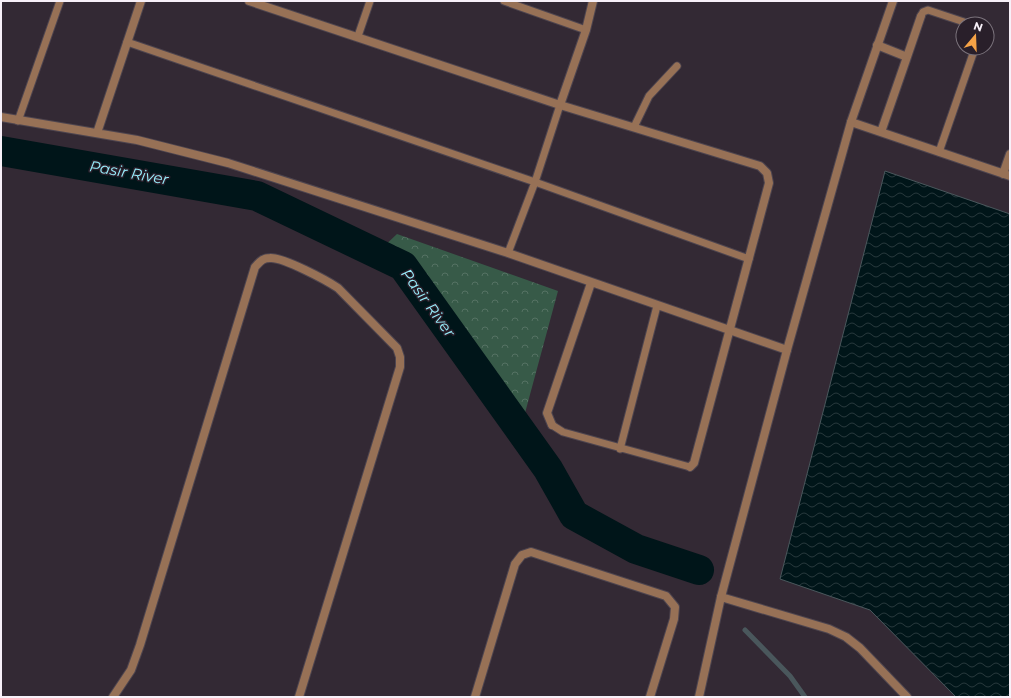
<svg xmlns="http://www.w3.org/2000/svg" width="1011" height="698" font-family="Montserrat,sans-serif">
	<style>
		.park { fill: url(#park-crowns) }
		.water { fill: url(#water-waves); stroke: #4a575c }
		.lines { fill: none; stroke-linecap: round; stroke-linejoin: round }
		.stream { stroke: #4a575c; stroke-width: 5 }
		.river { stroke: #001519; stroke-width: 30 }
		.service-casing { stroke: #4e454f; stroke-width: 9 }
		.minor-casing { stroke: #4e454f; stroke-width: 10 }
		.tertiary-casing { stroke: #4e454f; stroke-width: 10 }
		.service { stroke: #977156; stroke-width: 7 }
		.minor { stroke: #977156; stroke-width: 8 }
		.tertiary { stroke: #977156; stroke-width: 8 }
		.labels { text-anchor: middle; stroke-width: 3; stroke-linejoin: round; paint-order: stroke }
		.water-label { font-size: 15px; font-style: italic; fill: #99f0fe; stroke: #291f2a }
	</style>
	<defs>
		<pattern id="park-crowns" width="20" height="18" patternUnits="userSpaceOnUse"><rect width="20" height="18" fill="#375a48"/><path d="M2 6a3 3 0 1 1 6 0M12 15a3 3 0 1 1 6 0" fill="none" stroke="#557263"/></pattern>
		<pattern id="water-waves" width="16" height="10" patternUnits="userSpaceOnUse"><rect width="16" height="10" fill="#001519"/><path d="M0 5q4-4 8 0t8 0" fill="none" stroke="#26373b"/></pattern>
	</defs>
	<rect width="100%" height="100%" fill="#332934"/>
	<path class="park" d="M397 234 558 291 525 413 404 262 380 250Z"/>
	<path class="water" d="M885 171 1010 214V697H956L870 610 780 579Z"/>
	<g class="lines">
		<path class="stream" d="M745 630 790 676 805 697"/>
		<path class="river" d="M1 151 257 196 403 266 548 469 574 515 636 549 699 570"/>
		<g class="service-casing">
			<path id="service" d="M504 1 586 30
				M921 16 923 12 928 10 970 24
				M358 36 370 1
				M127 42 535 182 749 259
				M18 121 60 1
				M634 127 649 96 677 66
				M939 152 975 48
				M508 253 535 182 560 105
				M552 425 563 432 690 467
				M620 449 657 306"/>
		</g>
		<g class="minor-casing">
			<path id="minor" d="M249 1 560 105 760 166 767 173 769 183 694 463 690 467
				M877 45 907 57 881 132
				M907 57 921 16
				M560 105 586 30 593 1
				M1 117 137 140 228 163 508 253 787 350
				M851 122 1010 176
				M97 133 141 1
				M1003 174 1010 154
				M552 425 547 413 591 283
				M721 597 829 629 846 637 860 648 907 697
				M113 697 131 670 140 645 255 267C260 262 262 258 270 258 283 257 326 280 338 288L397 348 400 357V367L299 697
				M475 697 515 564 522 555 531 552 666 596 675 607 674 619 650 697"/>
		</g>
		<g class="tertiary-casing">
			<path id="tertiary" d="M699 697 721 597 787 350 851 122 893 1"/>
		</g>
		<use href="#service" class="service"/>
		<use href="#minor" class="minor"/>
		<use href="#tertiary" class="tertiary"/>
	</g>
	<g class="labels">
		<g class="water-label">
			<text transform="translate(129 173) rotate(10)" y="5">Pasir River</text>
			<text transform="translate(428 303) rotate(54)" y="5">Pasir River</text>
		</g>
	</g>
	<rect width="1011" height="698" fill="none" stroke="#f7f0f8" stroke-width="4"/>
	<g transform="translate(975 36) rotate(19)"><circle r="19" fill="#291f2a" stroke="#7b737c"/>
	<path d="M0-3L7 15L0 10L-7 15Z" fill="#f5a246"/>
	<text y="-6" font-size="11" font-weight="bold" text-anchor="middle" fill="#f7f0f8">N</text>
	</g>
</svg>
